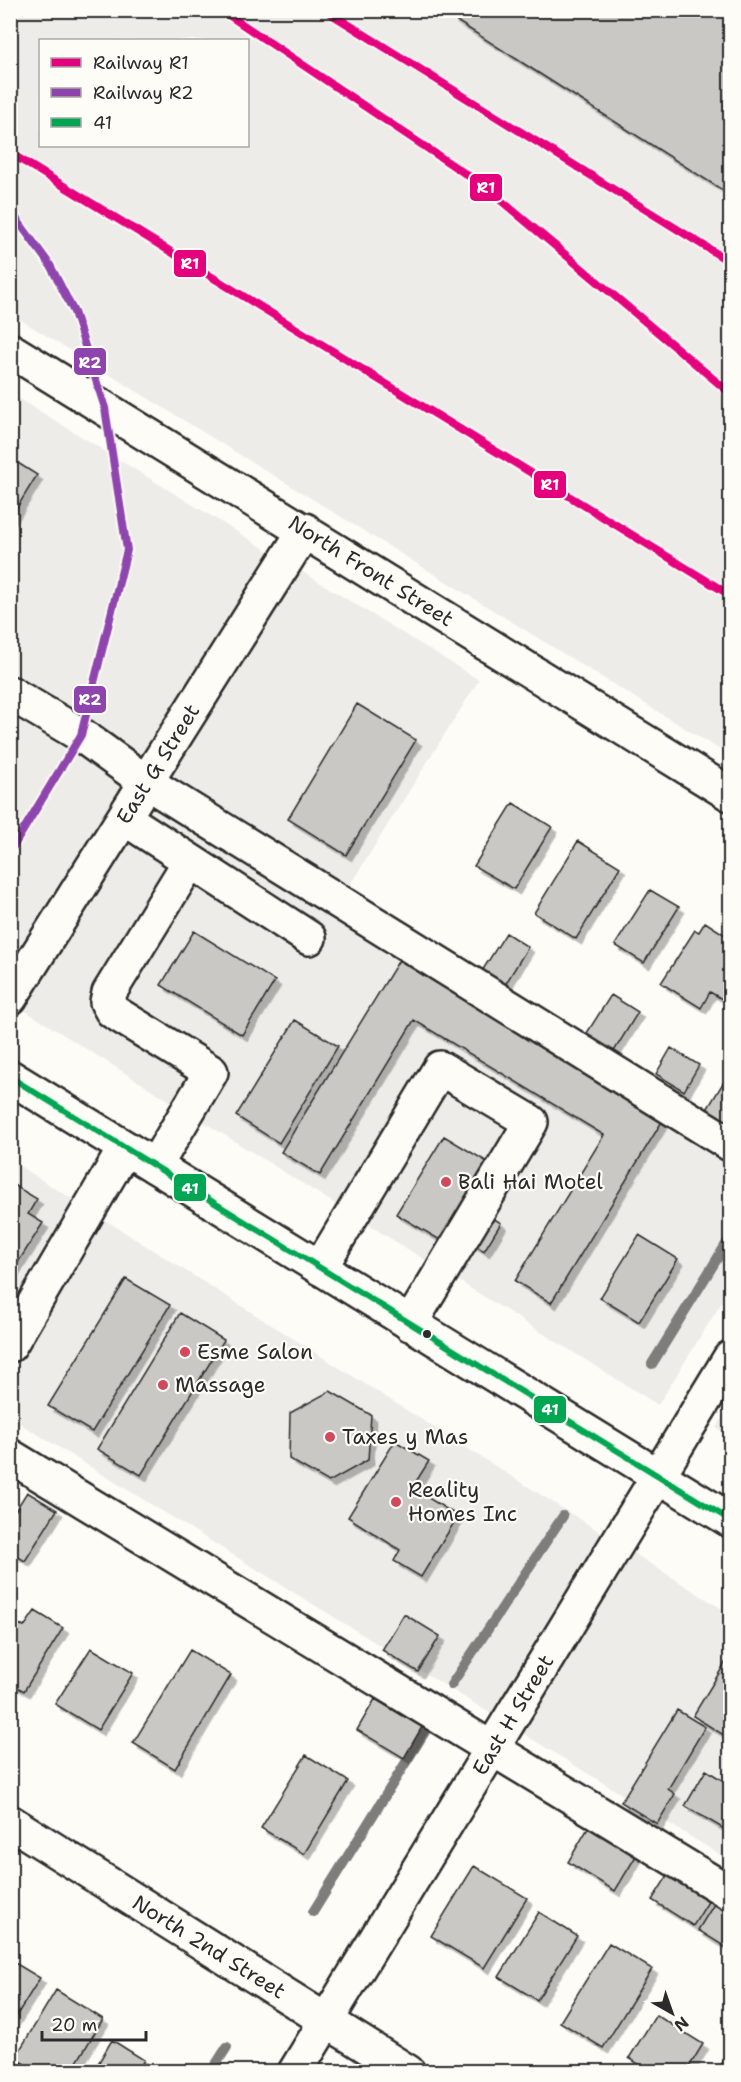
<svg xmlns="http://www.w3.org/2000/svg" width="741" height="2082" font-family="'Shantell Sans',sans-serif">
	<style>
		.built { fill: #edece8; fill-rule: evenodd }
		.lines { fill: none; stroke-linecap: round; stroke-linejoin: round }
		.stream { stroke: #7e7d7b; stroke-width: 10 }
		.building { fill: #c9c8c4; stroke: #2b2b2b; stroke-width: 1.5; filter: url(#shadow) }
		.minor-casing { stroke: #2b2b2b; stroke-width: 38 }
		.major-casing { stroke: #2b2b2b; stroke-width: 38 }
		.minor { stroke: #fdfcf7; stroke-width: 33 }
		.major { stroke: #fdfcf7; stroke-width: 33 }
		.bus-1-casing { stroke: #fdfcf7; stroke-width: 10 }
		.bus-1 { stroke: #00a651; stroke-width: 6 }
		.rail-1-casing { stroke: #fdfcf7; stroke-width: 12 }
		.rail-2-casing { stroke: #fdfcf7; stroke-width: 12 }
		.rail-1 { stroke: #e5007d; stroke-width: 8 }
		.rail-2 { stroke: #8e44ad; stroke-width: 8 }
		.poi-dot { fill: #d1495b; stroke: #fdfcf7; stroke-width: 2 }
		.bus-dot { fill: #2b2b2b; stroke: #fdfcf7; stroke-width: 2 }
		.labels { text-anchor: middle; stroke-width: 4.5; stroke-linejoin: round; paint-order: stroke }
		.street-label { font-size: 21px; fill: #2b2b2b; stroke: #fdfcf7 }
		.poi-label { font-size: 21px; fill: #2b2b2b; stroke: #fdfcf7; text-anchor: start }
		.line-badge { stroke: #fdfcf7; stroke-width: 2 }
		.badge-label { font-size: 16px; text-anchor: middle; font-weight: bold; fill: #fff }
	</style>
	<defs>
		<filter id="shadow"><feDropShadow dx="5.5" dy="5.5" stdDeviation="0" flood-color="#0004"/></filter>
	</defs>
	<rect width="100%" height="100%" fill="#fdfcf7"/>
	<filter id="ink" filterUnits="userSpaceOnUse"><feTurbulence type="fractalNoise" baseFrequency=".0167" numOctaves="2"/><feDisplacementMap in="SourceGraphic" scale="12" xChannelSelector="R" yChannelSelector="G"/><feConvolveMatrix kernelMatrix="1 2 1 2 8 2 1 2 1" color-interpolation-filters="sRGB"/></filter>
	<g filter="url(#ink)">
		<path class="built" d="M10 11H730V756L11 314ZM40 40H248V146H40Z
			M10 393 479 680 329 918 730 1162V1289L658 1405 11 1002Z
			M10 1160 730 1614V1861L11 1418Z
			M730 1404V1437L716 1428Z"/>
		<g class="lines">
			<path class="stream" d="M652 1364 730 1238
				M451 1685 563 1516
				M313 1912 426 1730
				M211 2072 227 2047"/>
		</g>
		<path class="building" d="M457 10H730V195L452 18Z
			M10 458 37 475 10 519Z
			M357 704 416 740 346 855 288 819Z
			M513 803 552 827 514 889 474 866Z
			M578 841 620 867 576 939 534 913Z
			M650 890 679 907 644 963 615 945Z
			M705 922 730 938V986L722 999 710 992 701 1008 661 983 695 930 699 932Z
			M194 931 275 981 242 1035 161 985Z
			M506 933 528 947 505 985 482 971Z
			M399 960 663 1120 551 1303 515 1281 604 1135 414 1020 320 1175 281 1152Z
			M611 995 638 1012 613 1053 585 1036Z
			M295 1020 338 1046 279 1143 236 1116Z
			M671 1048 699 1065 684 1091 656 1074Z
			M723 1083 730 1088V1126L706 1111Z
			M444 1136 489 1163 465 1201 501 1223 484 1251 447 1228 440 1240 396 1214Z
			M10 1183 37 1199 28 1214 43 1223 10 1275Z
			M639 1235 678 1259 639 1322 600 1298Z
			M126 1279 170 1305 92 1432 48 1406Z
			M180 1313 224 1340 141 1475 97 1449Z
			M330 1391 371 1415 368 1460 329 1482 289 1459 290 1413Z
			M395 1441 429 1461 412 1488 458 1516 421 1577 394 1561 400 1550 348 1517Z
			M27 1492 57 1510 25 1561 10 1552V1519Z
			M35 1611 63 1628 24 1691 10 1683V1619L24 1627Z
			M404 1614 440 1636 418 1672 382 1650Z
			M91 1648 133 1673 98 1730 55 1704Z
			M190 1650 231 1675 175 1769 133 1743Z
			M730 1655V1739L693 1716Z
			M375 1699 422 1727 404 1758 357 1730Z
			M677 1710 705 1727 668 1789 675 1794 657 1824 621 1802Z
			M306 1755 348 1781 304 1854 261 1828Z
			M706 1770 730 1785V1819L724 1829 685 1806Z
			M591 1823 639 1851 615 1891 568 1862Z
			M474 1866 527 1898 484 1968 431 1936Z
			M670 1872 711 1897 693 1926 652 1900Z
			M714 1904 730 1914V1950L698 1930Z
			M539 1912 577 1936 537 2000 499 1977Z
			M609 1943 652 1969 603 2048 560 2022Z
			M10 1960 40 1978 10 2026Z
			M56 1990 103 2019 71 2072H37L15 2058Z
			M656 2015 703 2044 686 2072H651L629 2058Z
			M112 2040 144 2060 137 2072H93Z
			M730 2050V2072H717Z"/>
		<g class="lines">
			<g class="minor-casing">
				<path id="minor" d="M10 350 730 794
					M10 693 81 735 146 782 730 1144
					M124 818 309 938
					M10 998 305 530
					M155 1166 211 1072 112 1011 107 1002 109 993 190 861
					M320 1268 440 1068 531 1122 410 1324
					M10 1345 125 1148
					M10 1456 730 1893
					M10 1822 408 2072
					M295 2072 730 1358"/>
			</g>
			<g class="major-casing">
				<path id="major" d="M10 1077 730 1520"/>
			</g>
			<use href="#minor" class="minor"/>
			<use href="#major" class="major"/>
			<g class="bus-1-casing">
				<path id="bus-1" d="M10 1077 730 1520"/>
			</g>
			<use href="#bus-1" class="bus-1"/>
			<g class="rail-1-casing">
				<path id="rail-1" d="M221 10 485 187 730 393
					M325 10 730 262
					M10 153 730 595"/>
			</g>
			<g class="rail-2-casing">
				<path id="rail-2" d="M10 210 50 265 74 312 105 408 127 550 81 735 10 852"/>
			</g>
			<use href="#rail-1" class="rail-1"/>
			<use href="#rail-2" class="rail-2"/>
		</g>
	</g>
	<g class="poi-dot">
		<circle cx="446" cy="1182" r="6"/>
		<circle cx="185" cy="1352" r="6"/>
		<circle cx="163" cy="1385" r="6"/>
		<circle cx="330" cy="1437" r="6"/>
		<circle cx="396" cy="1502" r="6"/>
	</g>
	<circle class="bus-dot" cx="427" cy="1334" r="5"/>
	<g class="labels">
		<g class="street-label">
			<text transform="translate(371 571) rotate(32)" y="7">North Front Street</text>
			<text transform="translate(158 764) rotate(-58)" y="7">East G Street</text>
			<text transform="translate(513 1715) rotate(-59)" y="7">East H Street</text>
			<text transform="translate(209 1947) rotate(32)" y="7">North 2nd Street</text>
		</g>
		<g class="poi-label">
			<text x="458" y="1189">Bali Hai Motel</text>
			<text x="197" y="1359">Esme Salon</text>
			<text x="175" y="1392">Massage</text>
			<text x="342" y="1444">Taxes y Mas</text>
			<text x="408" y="1497">Reality<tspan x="408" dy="24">Homes Inc</tspan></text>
		</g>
	</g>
	<g class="line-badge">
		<rect x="469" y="173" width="34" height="29" rx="6" fill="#e5007d"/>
		<rect x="173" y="249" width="34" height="29" rx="6" fill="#e5007d"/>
		<rect x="73" y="347" width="34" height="29" rx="6" fill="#8e44ad"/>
		<rect x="533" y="470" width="34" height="29" rx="6" fill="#e5007d"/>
		<rect x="73" y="685" width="34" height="29" rx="6" fill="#8e44ad"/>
		<rect x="173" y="1173" width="34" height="29" rx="6" fill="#00a651"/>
		<rect x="533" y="1395" width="34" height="29" rx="6" fill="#00a651"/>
	</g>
	<g class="badge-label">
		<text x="486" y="193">R1</text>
		<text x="190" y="269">R1</text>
		<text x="90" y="368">R2</text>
		<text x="550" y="490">R1</text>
		<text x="90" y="705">R2</text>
		<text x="190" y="1194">41</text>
		<text x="550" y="1415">41</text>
	</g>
	<rect width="741" height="2082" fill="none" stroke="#fdfcf7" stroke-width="36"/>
	<rect x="18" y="18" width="705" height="2046" fill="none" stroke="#2b2b2b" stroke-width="2" filter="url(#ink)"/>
	<rect x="39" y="39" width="210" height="108" fill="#fdfcf7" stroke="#a9a8a5" stroke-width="1.5"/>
	<rect x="51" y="58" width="30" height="9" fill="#e5007d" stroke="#a9a8a5" stroke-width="1.5"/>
	<text x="93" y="69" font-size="18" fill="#2b2b2b">Railway R1</text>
	<rect x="51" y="88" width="30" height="9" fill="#8e44ad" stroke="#a9a8a5" stroke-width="1.5"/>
	<text x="93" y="99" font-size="18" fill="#2b2b2b">Railway R2</text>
	<rect x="51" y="118" width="30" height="9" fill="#00a651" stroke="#a9a8a5" stroke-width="1.5"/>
	<text x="93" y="129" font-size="18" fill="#2b2b2b">41</text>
	<g transform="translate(672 2013) rotate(140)" stroke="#fdfcf7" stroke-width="4.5" paint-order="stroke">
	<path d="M0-4.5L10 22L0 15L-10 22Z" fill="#2b2b2b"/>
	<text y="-9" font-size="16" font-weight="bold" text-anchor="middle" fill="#2b2b2b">N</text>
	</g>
	<path d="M42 2031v9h104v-9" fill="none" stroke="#2b2b2b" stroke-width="3"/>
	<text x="51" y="2031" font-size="18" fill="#2b2b2b" stroke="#fdfcf7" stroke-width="4.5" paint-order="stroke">20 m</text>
</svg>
